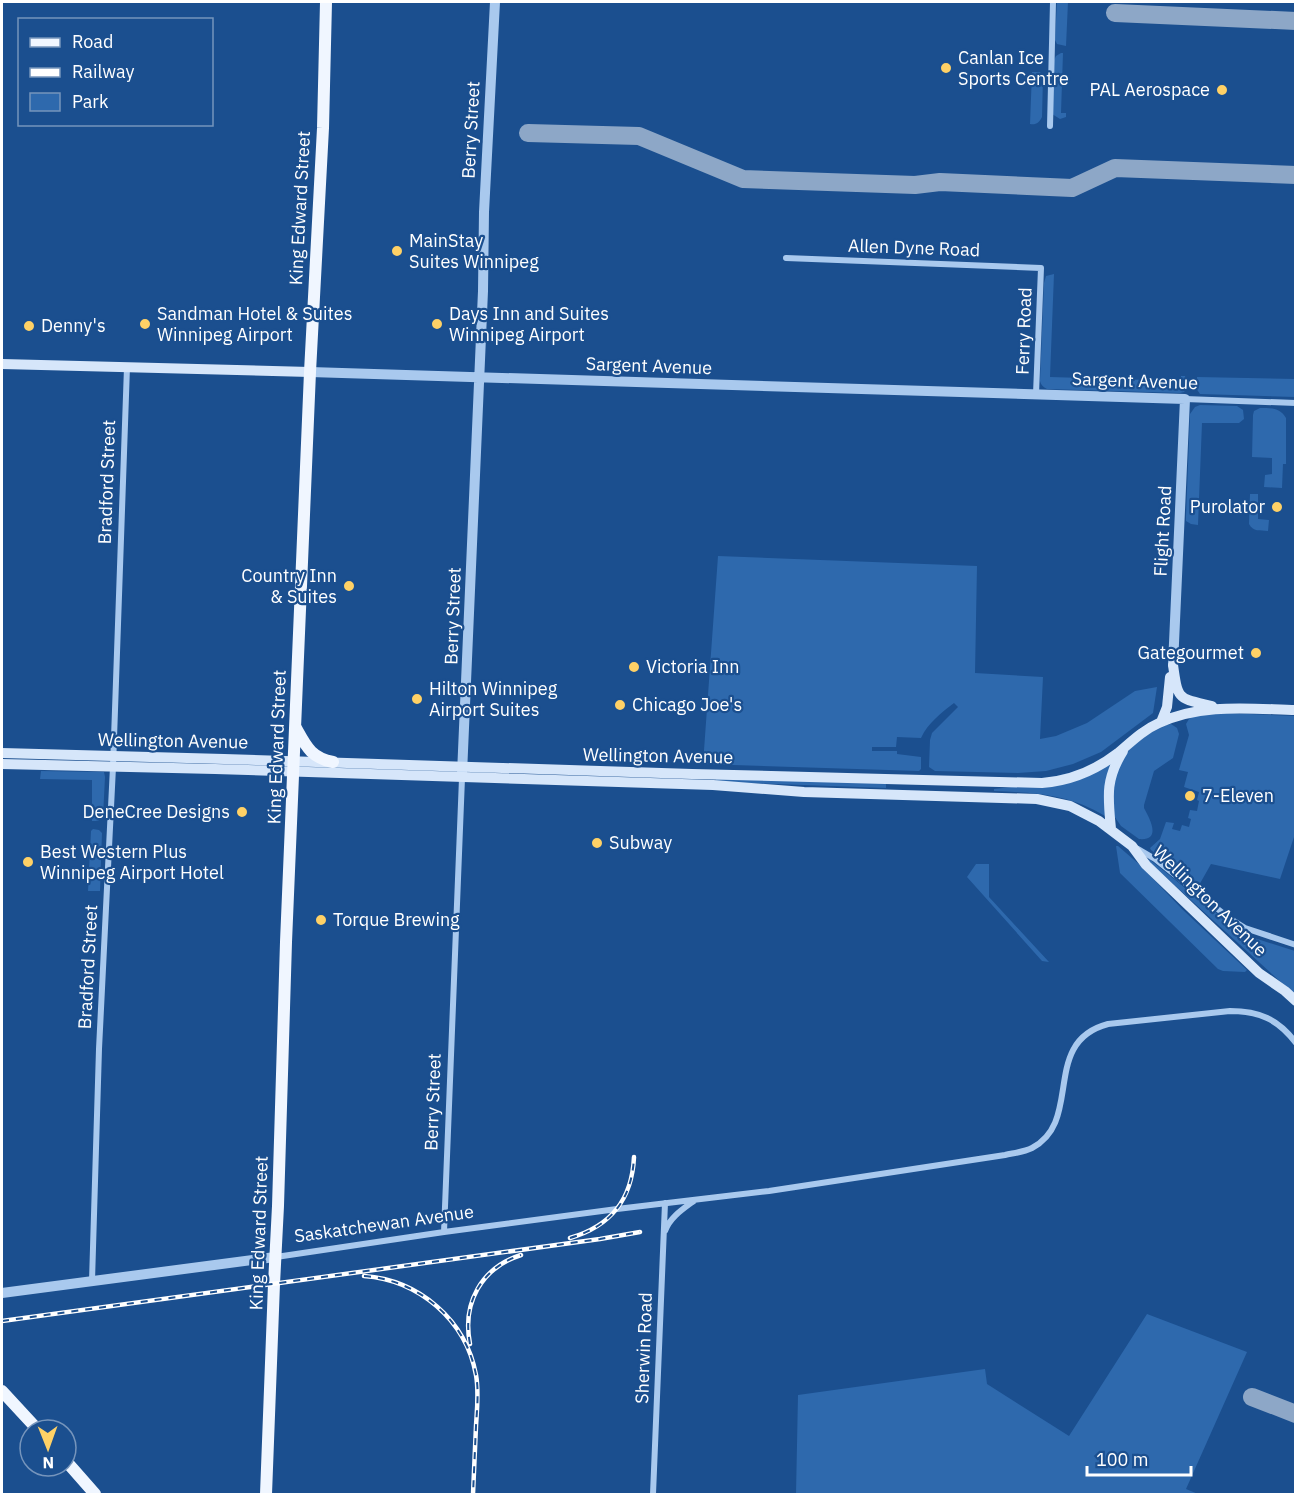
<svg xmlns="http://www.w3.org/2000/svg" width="1297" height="1496" font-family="'IBM Plex Sans',sans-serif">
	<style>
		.green { fill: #2e69ad }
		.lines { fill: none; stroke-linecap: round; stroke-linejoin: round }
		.taxiway { stroke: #8da7c7; stroke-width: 18 }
		.minor { stroke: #a9c9ee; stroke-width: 6 }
		.tertiary { stroke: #a9c9ee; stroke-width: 10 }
		.secondary { stroke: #d6e6fa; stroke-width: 10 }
		.primary { stroke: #f0f6ff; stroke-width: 12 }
		.rail-casing { stroke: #fff; stroke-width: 4.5 }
		.rail { stroke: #1b4f8f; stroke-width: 2; stroke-dasharray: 7; stroke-linecap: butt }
		.poi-dot { fill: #ffd166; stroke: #1b4f8f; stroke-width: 2 }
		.labels { text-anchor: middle; stroke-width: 4.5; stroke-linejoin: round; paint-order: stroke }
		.poi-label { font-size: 18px; fill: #fff; stroke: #1b4f8f; text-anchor: start }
		.street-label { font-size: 18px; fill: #fff; stroke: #1b4f8f }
	</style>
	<rect width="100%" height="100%" fill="#1b4f8f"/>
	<path class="green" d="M1057 2H1068L1066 46 1057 44 1055 40Z
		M1061 53H1063L1061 113H1066V117L1060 119 1052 114 1054 60 1056 56Z
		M1032 72H1040L1043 76 1042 117C1039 123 1036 125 1030 124Z
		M1054 274 1050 377 1181 381V376H1185L1187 388 1184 392 1180 393 1047 389C1043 387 1041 385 1040 381L1044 283 1046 276Z
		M1197 377 1295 379V397L1200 394 1196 388Z
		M1200 405 1237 406 1243 410 1244 419 1239 423H1202L1198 525 1191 524 1186 521V516L1190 414 1195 407Z
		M1260 408C1272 408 1280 408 1286 418V464H1283L1282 488 1264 487 1265 475 1272 474V458L1252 457 1253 415 1254 411Z
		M1250 494H1258V519L1269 520 1268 531C1260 530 1253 532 1249 524Z
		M718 556 977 566 975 673 1043 677 1040 739 1056 736 1087 723 1135 691 1157 687 1153 713 1101 752 1073 764 1046 771 1018 773 935 771 929 767 930 740 932 733 958 707 954 703C941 713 928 723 921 738L897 737 896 747H872V751H897V754L921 757V769L919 771 703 764Z
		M1225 713 1295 716V834L1280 879 1211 864 1198 887 1151 850 1150 848 1160 839 1166 822 1174 823 1172 829 1180 831 1182 825 1189 827 1191 819 1188 818 1190 810 1197 811 1199 801 1197 800 1199 792 1184 787 1188 772 1179 770 1189 735 1186 724 1189 719 1193 716Z
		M1171 724 1177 728 1179 734 1173 758 1154 771 1144 805V808C1150 819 1162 841 1139 839L1121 826 1114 816 1112 803 1114 776 1128 751 1135 744 1152 732 1167 725Z
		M1110 763 1111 765 1105 816C1068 794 1036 793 994 791V789L1011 787Z
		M41 771 104 772 105 777 103 817C100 821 97 821 92 821V780L40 779Z
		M716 779 886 783V788L716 782Z
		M93 829 99 830 102 833 100 891H88L91 831Z
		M1116 846H1118L1140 865 1182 909 1247 970 1245 972 1223 971 1218 969 1120 873Z
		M1149 859 1239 931 1248 936 1295 951V995L1148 861Z
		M976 864H989V897L1049 962 1042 961 967 877Z
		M1147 1314 1247 1352 1186 1489 1198 1494H796L798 1395 985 1369 987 1384 1069 1436Z"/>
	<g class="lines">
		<path class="taxiway" d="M1115 13 1296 21
			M528 133 639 136 743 179 915 185 940 182 1072 188 1115 168 1296 175
			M1252 1397 1296 1414"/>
		<path class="minor" d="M1050 126 1053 2
			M786 258 1041 268 1036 394
			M1185 399 1296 403
			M1138 849 1155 859 1229 918 1245 928 1296 945
			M665 1231C670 1217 683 1209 695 1200
			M444 1232 462 778
			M276 1257 444 1232 617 1209 769 1191 1005 1155C1014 1153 1024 1152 1032 1148 1084 1121 1040 1042 1108 1024L1230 1011C1259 1011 1278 1019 1296 1043
			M92 1281 99 1049 113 767 127 367
			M653 1494 665 1203"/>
		<path class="tertiary" d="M310 372 1185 399 1173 665
			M462 774 483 291 484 212 495 2
			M2 1293 275 1257"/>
		<path class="secondary" d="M2 364 310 372
			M1173 665C1178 701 1178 698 1212 706
			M1161 722 1167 707 1170 677
			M2 753 224 759 692 774 1042 783C1069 781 1096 770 1118 753 1131 742 1143 730 1159 723 1202 703 1250 709 1296 710
			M2 764 215 769 713 785 804 792 1037 799 1070 806 1099 821 1132 846 1146 865 1259 973 1285 991 1296 1001
			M1111 829C1108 797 1105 780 1123 751"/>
		<path class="primary" d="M296 728C306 746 311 758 333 762
			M2 1391 38 1430
			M66 1461 95 1494
			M266 1494 274 1284 278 1206 286 942 310 372 323 128 326 2"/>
		<g class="rail-casing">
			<path id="rail" d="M570 1238C611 1226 632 1200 634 1157
				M364 1276C419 1280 466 1320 476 1375 479 1391 477 1409 476 1426 475 1449 474 1472 473 1494
				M2 1321 600 1239 640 1232
				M470 1344C462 1303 481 1268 521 1255"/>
		</g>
		<use href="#rail" class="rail"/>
	</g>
	<g class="poi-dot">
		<circle cx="946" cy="68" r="6"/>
		<circle cx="1222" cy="90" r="6"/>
		<circle cx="397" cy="251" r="6"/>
		<circle cx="145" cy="324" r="6"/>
		<circle cx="437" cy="324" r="6"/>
		<circle cx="29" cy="326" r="6"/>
		<circle cx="1277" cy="507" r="6"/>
		<circle cx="349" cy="586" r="6"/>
		<circle cx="1256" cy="653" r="6"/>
		<circle cx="634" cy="667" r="6"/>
		<circle cx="417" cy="699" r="6"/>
		<circle cx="620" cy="705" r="6"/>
		<circle cx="1190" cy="796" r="6"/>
		<circle cx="242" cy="812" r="6"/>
		<circle cx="597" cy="843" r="6"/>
		<circle cx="28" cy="862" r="6"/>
		<circle cx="321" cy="920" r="6"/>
	</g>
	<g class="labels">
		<g class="poi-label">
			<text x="958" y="64">Canlan Ice<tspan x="958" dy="21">Sports Centre</tspan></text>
			<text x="1210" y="96" text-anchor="end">PAL Aerospace</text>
			<text x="409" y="247">MainStay<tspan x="409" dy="21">Suites Winnipeg</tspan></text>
			<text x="157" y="320">Sandman Hotel &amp; Suites<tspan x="157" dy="21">Winnipeg Airport</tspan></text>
			<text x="449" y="320">Days Inn and Suites<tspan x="449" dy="21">Winnipeg Airport</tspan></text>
			<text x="41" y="332">Denny's</text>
			<text x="1265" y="513" text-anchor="end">Purolator</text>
			<text x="337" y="582" text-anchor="end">Country Inn<tspan x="337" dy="21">&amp; Suites</tspan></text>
			<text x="1244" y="659" text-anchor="end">Gategourmet</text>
			<text x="646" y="673">Victoria Inn</text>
			<text x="429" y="695">Hilton Winnipeg<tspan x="429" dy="21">Airport Suites</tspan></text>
			<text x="632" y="711">Chicago Joe's</text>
			<text x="1202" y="802">7-Eleven</text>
			<text x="230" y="818" text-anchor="end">DeneCree Designs</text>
			<text x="609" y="849">Subway</text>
			<text x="40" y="858">Best Western Plus<tspan x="40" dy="21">Winnipeg Airport Hotel</tspan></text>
			<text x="333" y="926">Torque Brewing</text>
		</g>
		<g class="street-label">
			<text transform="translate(471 130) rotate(-87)" y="6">Berry Street</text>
			<text transform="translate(300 208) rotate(-87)" y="6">King Edward Street</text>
			<text transform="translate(914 248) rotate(2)" y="6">Allen Dyne Road</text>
			<text transform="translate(1024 331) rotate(-88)" y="6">Ferry Road</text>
			<text transform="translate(649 366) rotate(2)" y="6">Sargent Avenue</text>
			<text transform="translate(1135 381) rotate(2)" y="6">Sargent Avenue</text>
			<text transform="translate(107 482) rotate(-88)" y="6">Bradford Street</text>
			<text transform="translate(1163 531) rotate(-87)" y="6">Flight Road</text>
			<text transform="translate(453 616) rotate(-88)" y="6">Berry Street</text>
			<text transform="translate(173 741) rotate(1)" y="6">Wellington Avenue</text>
			<text transform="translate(277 747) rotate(-88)" y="6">King Edward Street</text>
			<text transform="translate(658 756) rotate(1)" y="6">Wellington Avenue</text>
			<text transform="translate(1210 901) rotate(44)" y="6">Wellington Avenue</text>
			<text transform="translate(88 967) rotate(-87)" y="6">Bradford Street</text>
			<text transform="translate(433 1102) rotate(-88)" y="6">Berry Street</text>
			<text transform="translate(384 1224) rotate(-8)" y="6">Saskatchewan Avenue</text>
			<text transform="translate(259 1233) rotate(-88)" y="6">King Edward Street</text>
			<text transform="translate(644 1348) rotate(-88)" y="6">Sherwin Road</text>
		</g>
	</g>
	<rect width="1297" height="1496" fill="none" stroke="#ffffff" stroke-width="6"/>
	<rect x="18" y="18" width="195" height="108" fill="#1b4f8f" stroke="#7695bc" stroke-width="1.5"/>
	<rect x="30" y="38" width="30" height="9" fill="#f0f6ff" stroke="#7695bc" stroke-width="1.5"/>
	<text x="72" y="48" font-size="18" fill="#ffffff">Road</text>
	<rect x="30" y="68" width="30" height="9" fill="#ffffff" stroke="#7695bc" stroke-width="1.5"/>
	<text x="72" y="78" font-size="18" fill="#ffffff">Railway</text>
	<rect x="30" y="93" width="30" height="18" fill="#2e69ad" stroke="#7695bc" stroke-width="1.5"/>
	<text x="72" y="108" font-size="18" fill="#ffffff">Park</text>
	<g transform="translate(48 1448) rotate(179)"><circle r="28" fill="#1b4f8f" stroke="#7695bc" stroke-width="1.5"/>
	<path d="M0-4.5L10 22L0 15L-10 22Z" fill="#ffd166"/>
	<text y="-9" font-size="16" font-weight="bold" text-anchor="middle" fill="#ffffff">N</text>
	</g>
	<path d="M1087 1466v9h104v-9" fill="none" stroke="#ffffff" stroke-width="3"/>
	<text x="1096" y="1466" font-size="18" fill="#ffffff" stroke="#1b4f8f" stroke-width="4.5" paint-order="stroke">100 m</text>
</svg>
